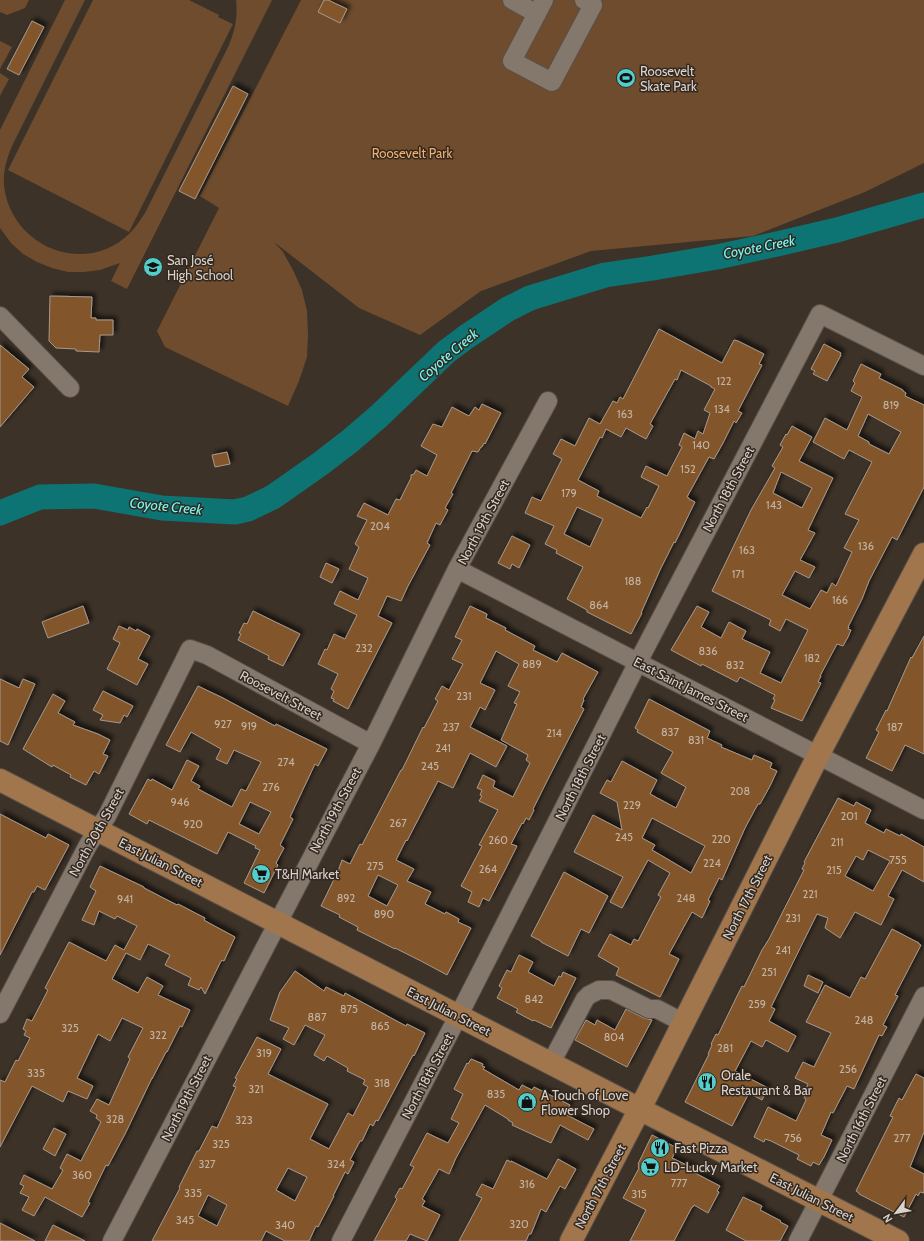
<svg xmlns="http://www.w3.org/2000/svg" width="924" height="1241" font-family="Cabin,sans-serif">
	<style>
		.green { fill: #6e4c2d }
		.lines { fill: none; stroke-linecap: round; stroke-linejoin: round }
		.river { stroke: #0e7473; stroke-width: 25 }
		.building { fill: #825529; stroke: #a6998e; fill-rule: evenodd; filter: url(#shadow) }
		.minor-casing { stroke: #5a5049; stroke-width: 20 }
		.major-casing { stroke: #5a5049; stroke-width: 24 }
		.minor { stroke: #84786d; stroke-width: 18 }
		.major { stroke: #a1764c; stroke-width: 22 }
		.labels { text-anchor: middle; stroke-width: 3; stroke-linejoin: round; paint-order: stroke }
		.number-label { font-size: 11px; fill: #c3b3a3 }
		.poi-label { font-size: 13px; fill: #d9d2cc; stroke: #32281f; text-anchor: start }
		.park-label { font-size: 13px; fill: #f2ae6e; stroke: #32281f }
		.street-label { font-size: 13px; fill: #d9d2cc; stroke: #32281f }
		.water-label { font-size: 14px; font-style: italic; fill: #78f8f5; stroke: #32281f }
	</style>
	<defs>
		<filter id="shadow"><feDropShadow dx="3.5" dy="-3.5" stdDeviation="2" flood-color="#0009"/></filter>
	</defs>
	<rect width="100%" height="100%" fill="#3c3228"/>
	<path class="green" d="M0 0H29L25 8 7 15 0 12Z
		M65 0H85L12 146C7 158 3 171 4 185 10 246 85 278 130 233 136 227 140 220 145 213L229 45C235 30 238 16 236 0H272L127 289 111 281 120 263 100 270 84 272H68L52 268 37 262 23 254 11 243 0 228V130Z
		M93 0H189L219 15 218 17 233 24 129 232 8 170Z
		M301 0H924V163L865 192 753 236 591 251 481 291 420 335 359 308 274 242 283 252 293 270 302 290 307 311 308 335 307 357 299 381 288 406 165 347 157 331 219 208 200 196Z
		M0 41 12 47 0 69Z
		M0 73 9 79 0 96Z"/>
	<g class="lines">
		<path class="river" d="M0 513 40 497 94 496 162 508 235 512 248 509 273 497 320 464 350 441 379 416 446 352 466 337 508 309 530 298 605 275 653 268 717 257 777 244 837 230 924 205"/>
	</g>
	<path class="building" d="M324 0H328L347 9 340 23 318 12Z
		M32 21 44 27 19 75 7 69Z
		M233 86 248 94 195 199 179 191Z
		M50 296 92 297 91 318H96V320H113V335H100L99 352 76 351V349L56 348 49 341Z
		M659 329 722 363 734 340 738 341 764 354 759 364 762 365 738 411 742 413 736 423 734 421 723 443 714 459 709 457 687 497 689 498V499L695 502 675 543 674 542 660 570 641 613H642L631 634 587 612V610L567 599 583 567 556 553 557 550 545 544 554 526 525 513 532 497 541 501 562 459 553 454 561 439 575 446 589 418 600 424 613 401 617 403 620 397 623 399ZM681 370 711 386V387L715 389 704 410 710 413 703 434 698 431 695 439 684 433 679 445 682 447 667 476 646 466 641 477 659 486 648 508 647 507 641 518 597 496 599 491 578 480 600 437 602 438 606 429 621 437 626 428 646 439 653 426 650 424 675 379 677 380ZM577 507 603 519 590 547 564 534Z
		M824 344 841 353 840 355H841L827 381 813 374 815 371 811 369Z
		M0 345 29 369 22 377 34 387 0 427Z
		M861 364 881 374 879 378 903 390V391L906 393 905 396 924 405V487L897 540 892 537 869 581 862 599 848 627H849L848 629 851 630 848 637 843 646 837 644 820 676H821L818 682 821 683 802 721 771 708 775 700 773 699 775 695 740 677 737 682 702 664 701 666 671 650 697 606 709 612 701 627 721 638 729 622 746 631 742 639 770 652 760 673 781 683 808 630 786 619 780 631 769 625 771 620 712 591 751 510 775 468 772 466 783 447 780 445 786 434 787 435 792 426 812 437 799 461 833 478 808 530 815 533 800 560 815 567 809 578 795 571 782 595 810 609 821 590 827 593 832 583 836 586 852 552 844 548 859 520 845 514 872 462 849 450 844 459 813 442 825 418 847 430 862 397 851 391 855 383 853 381ZM868 414 901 432 889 454 869 444V442L858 436ZM781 472 812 488 802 508 773 493Z
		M482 404 501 413 485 444 484 443 482 447H481L478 452 472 451 451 493 453 494 445 508 448 510 440 525 436 523 427 543 430 545 408 586 401 601 387 596 378 616 392 623 348 709 333 701 334 699 331 698 334 691 331 689 338 674 318 664 325 649 327 650 334 634 345 639 357 615 334 604 340 591 358 600 368 578 349 569 359 547 355 544 367 520 357 516 364 503 388 515 396 499 400 500 411 478V475L414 474 416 470 427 476 437 455 421 446 433 424 442 427 452 407 469 416 475 407 479 410Z
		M227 452 230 464 215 467 212 455Z
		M512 536 530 545 519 568 512 564 510 569 498 563Z
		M326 563 339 569 332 583 320 577Z
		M83 606 89 623 48 638 42 622Z
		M470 606 487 614 486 618 506 628 505 630 535 646 533 650 557 662 562 653 598 672 583 699 584 700 581 707 584 709 548 779 533 809 534 810 529 820 526 818 523 824 522 823 511 844 517 846 506 868 489 901 483 898 479 907 468 902 472 892 461 886 482 846 479 845 498 810 479 801 482 796 480 795 482 790 477 788 483 775 495 781 493 787 513 797 530 763 526 760 528 755 501 740 517 704 514 703 520 692 508 686 519 664 496 651 480 683 495 690 485 710 480 707 470 727 507 746 496 767 470 753 453 788 438 781 407 841 406 840 396 860 414 869 407 881 431 892 425 904 445 914 446 912 459 919 458 922 471 928 447 975 421 961 395 948V949L357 930 358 927 339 917 340 915 321 906 338 871 342 860 350 864 360 844 362 845 401 770H402L423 727 424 728 438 701 435 699 442 686 449 690 463 664 452 659 462 640 455 637ZM378 875 398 885 387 906 368 896Z
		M253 611 300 634 283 666 268 659 269 656 238 640 241 634 239 633 244 623 247 624Z
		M119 626 128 630 129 627 136 631 137 629 150 636 138 659 148 664 137 685 107 669 120 643 113 639Z
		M924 636V754L905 745 892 771 866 758 879 732 876 730 886 710 887 711 911 657 912 658Z
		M0 679 19 688 23 679 35 684 8 745 0 741Z
		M198 686 223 698 275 726 276 724 327 749 318 766 315 764 290 817 293 819 280 845 284 848 276 863 278 865 264 893 244 883 260 850 255 848 256 846 228 832 217 854 149 820 147 824 129 814 148 779 151 781 152 779 172 790 187 760 199 766 191 781 200 786 198 789 232 807 241 789 246 791 261 762 234 750 227 764 216 759 221 749 191 732 180 752 166 745ZM250 802 271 812 259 834 239 824Z
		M103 691 133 706 127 717 124 715 120 723 100 720 103 715 93 710Z
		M53 694 65 701 58 713 75 722 73 725 98 734 110 740 103 754 108 756 99 774 94 771 86 785 70 777 71 775 53 765 52 767 23 749Z
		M649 699 710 731 707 738 722 745 721 747 752 760 754 755 772 763 770 768 777 771 770 786 760 804H758L745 828 722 880 719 878 708 900 710 901 702 918 692 912 669 954 679 959 660 997 616 975 619 968 598 956 610 934 631 945 634 939 638 941 661 897 658 895 670 873 648 860 622 908 610 902 623 877 574 852 593 815 622 830 617 802 600 793 607 780 611 782 622 761 657 780 650 794 676 808 686 787 661 773 673 752 637 732 638 730 635 728ZM652 818 705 846 691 873 652 850 655 845 642 838Z
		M838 798 854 806 856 802 871 810 865 823 884 833 886 829 900 836 901 834 924 847V882L902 870 888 896 894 899 881 925 855 912 840 938 825 928 828 918 817 914 771 1007 775 1009 769 1021 796 1036 788 1052 766 1040 762 1047 751 1041 735 1071 768 1088 762 1100 749 1093 732 1126 685 1102 709 1054H708L712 1045 711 1044 716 1034 718 1035 742 986 744 987 762 950 769 939 804 870 802 869 805 863 804 862ZM868 850 890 861 873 891 845 876 856 856 863 860Z
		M0 814 46 838 48 834 69 845 45 890 37 886 34 892H32L0 955Z
		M100 866 144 887V888L177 905 178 904 205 918 204 920 209 923 235 937 224 961 222 960 220 963 205 994 201 987 199 990 188 985 191 978 165 965 170 955 148 944 140 960 126 953 112 979 138 993 147 977 163 986 158 995 190 1010 182 1027 180 1026 167 1052H166L152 1079V1078L125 1134 108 1166 106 1165 88 1202 90 1203 82 1217 45 1197 34 1216 22 1210 29 1197 20 1193 24 1186 20 1184 24 1175 52 1189 63 1170 60 1168 67 1154 81 1161 101 1122 96 1118 97 1115 90 1111 97 1099 109 1105 130 1059 128 1057 143 1028 122 1018 110 1041 98 1034 77 1078 93 1086 87 1099 68 1091 63 1102 32 1086 0 1147V1080L5 1082 16 1060 18 1061 30 1038 24 1035 26 1031 23 1029 27 1019 32 1021 48 990 45 988 69 942 106 961 115 945 124 950 137 926 117 916 115 919 99 911 94 925 82 920 96 891 90 887Z
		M564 872 608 896 589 933 581 929 568 956 541 942V941L531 936Z
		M892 929 919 943V944L921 945 895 995 898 996 883 1025 887 1027 882 1036 879 1035 854 1089 847 1086 833 1113 831 1112 821 1135 832 1140 824 1157 819 1165 813 1162 811 1166 797 1159 799 1155 771 1141 765 1139 764 1142 754 1137 768 1107 796 1121 806 1100 804 1097 808 1090 806 1089 808 1084 795 1078 803 1062 814 1067 831 1033 806 1022 825 985 850 998 861 977 865 979Z
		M519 955 533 962 528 972 554 986 559 976 561 977 563 972 576 978 551 1028 534 1020 533 1021 516 1012 518 1009 497 998 502 988 499 986 507 970 511 972Z
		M295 971 324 991 326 987 344 996 345 993 406 1026 407 1024 425 1033 414 1056 413 1055 378 1121 376 1120 373 1126 370 1124 362 1141H360L350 1160 354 1162 348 1174 345 1172 333 1196H334L318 1227 316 1226 309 1241H285L266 1231 261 1241H152L180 1188 179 1187 197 1151H199L212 1126 217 1128 236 1087 233 1086 237 1079 235 1078 257 1037 281 1049 268 1074 328 1104 310 1139 329 1149 348 1113 353 1116 368 1087 363 1084 365 1080 347 1071 348 1068 327 1056 324 1061 314 1055 325 1035 305 1025 294 1045 283 1039 289 1028 270 1020 280 992ZM288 1168 307 1177 295 1201 276 1190ZM208 1195 227 1205 217 1226 198 1216Z
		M808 975 823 982 818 993 804 986Z
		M626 1009 644 1018 652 1020 627 1067 575 1040 586 1020 595 1025 597 1020 615 1030Z
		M471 1059 483 1064 482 1066 485 1067 483 1069 519 1090 522 1085 532 1090 534 1087 570 1105 565 1114 594 1129 588 1140 560 1125 551 1143 512 1125 513 1123 508 1120V1119L485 1105 456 1158 449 1174 439 1169 422 1199 425 1201 422 1206 440 1215 427 1241 410 1234 406 1241H374L397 1199 395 1197 400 1188 402 1189 414 1167 410 1165 427 1133 448 1143 459 1123 451 1119 463 1094 454 1089 467 1063 468 1064Z
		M916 1074 924 1078V1132L910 1167 924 1174V1193L920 1192 918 1196 916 1194 904 1217 859 1194V1193L856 1191 893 1117 890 1116 899 1098 902 1100Z
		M54 1128 66 1134 55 1156 43 1149Z
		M652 1135 677 1148 672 1158 693 1168 692 1169 696 1171 695 1173 720 1186 717 1191 719 1192 708 1213 694 1205 693 1207H692L674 1241H630L646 1210 623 1198 639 1168 638 1167 639 1165 638 1164Z
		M558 1159 576 1169 565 1189 560 1186 546 1212 541 1209 531 1234H529L526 1241H459L482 1198 476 1195 482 1184 493 1189 507 1160 511 1162V1161L547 1179Z
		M743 1197 762 1206 760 1210 781 1221 780 1222 788 1226 780 1241H746L726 1230Z
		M0 1223 35 1241H0Z
		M53 1225 85 1241H45Z"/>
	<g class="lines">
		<g class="minor-casing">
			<path id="minor" d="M512 0 537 14
				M544 0 512 61 552 82 593 5 584 0
				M0 316 70 388
				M457 569 924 810
				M0 1014 88 845 107 816 190 649 207 655 371 744
				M551 1063 585 999 589 995 599 990H611L649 1009H657L684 1023
				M112 1241 371 744 457 569 548 401
				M341 1241 465 1003 638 662 820 314 924 366
				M798 1241 924 996"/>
		</g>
		<g class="major-casing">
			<path id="major" d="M0 780 657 1118 898 1241
				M571 1241 647 1095 824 744 924 554"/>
		</g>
		<use href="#minor" class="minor"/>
		<use href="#major" class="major"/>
	</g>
	<defs>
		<g id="stadium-disc" transform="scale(1)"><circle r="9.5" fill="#53cdca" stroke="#32281f"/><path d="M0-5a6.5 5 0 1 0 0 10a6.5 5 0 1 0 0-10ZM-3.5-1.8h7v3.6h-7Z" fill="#111"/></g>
		<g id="school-disc" transform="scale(1)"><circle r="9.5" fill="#53cdca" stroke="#32281f"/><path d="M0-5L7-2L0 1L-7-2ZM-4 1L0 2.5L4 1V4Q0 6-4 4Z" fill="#111"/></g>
		<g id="supermarket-disc" transform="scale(1)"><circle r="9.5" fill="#53cdca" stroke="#32281f"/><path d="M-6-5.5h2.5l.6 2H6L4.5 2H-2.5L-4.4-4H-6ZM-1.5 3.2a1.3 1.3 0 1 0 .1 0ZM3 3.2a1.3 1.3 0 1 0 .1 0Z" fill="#111"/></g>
		<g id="restaurant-disc" transform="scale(1)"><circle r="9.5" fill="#53cdca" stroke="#32281f"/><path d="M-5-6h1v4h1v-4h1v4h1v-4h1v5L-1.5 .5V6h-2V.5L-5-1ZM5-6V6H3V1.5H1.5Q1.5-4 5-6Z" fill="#111"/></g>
		<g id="shop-disc" transform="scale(1)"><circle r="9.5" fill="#53cdca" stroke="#32281f"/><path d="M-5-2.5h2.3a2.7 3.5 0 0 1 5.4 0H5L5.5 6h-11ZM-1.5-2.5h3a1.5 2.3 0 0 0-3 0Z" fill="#111"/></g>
	</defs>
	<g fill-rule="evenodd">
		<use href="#stadium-disc" x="626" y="78"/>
		<use href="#school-disc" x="153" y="267"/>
		<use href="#supermarket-disc" x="261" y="874"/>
		<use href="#restaurant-disc" x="707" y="1082"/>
		<use href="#shop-disc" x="527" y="1102"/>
		<use href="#restaurant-disc" x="660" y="1148"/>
		<use href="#supermarket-disc" x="650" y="1167"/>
	</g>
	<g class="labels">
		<g class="number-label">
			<text x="724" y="385">122</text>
			<text x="891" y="409">819</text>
			<text x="722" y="413">134</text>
			<text x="625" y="418">163</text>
			<text x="701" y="449">140</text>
			<text x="688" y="473">152</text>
			<text x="569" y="497">179</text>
			<text x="774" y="509">143</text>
			<text x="380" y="530">204</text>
			<text x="866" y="550">136</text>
			<text x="747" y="554">163</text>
			<text x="738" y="578">171</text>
			<text x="633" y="585">188</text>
			<text x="840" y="604">166</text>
			<text x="599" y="609">864</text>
			<text x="364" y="652">232</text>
			<text x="708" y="655">836</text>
			<text x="812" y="662">182</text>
			<text x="532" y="668">889</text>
			<text x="735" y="669">832</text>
			<text x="464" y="700">231</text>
			<text x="223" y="728">927</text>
			<text x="249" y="730">919</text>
			<text x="451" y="731">237</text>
			<text x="895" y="731">187</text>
			<text x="670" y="736">837</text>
			<text x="554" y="737">214</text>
			<text x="696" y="744">831</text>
			<text x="443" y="752">241</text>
			<text x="286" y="766">274</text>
			<text x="430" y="770">245</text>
			<text x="271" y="791">276</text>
			<text x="740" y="795">208</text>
			<text x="180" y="806">946</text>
			<text x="632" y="809">229</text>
			<text x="849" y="820">201</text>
			<text x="398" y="827">267</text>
			<text x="193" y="828">920</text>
			<text x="624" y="841">245</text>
			<text x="721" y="843">220</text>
			<text x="498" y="844">260</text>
			<text x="837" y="846">211</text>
			<text x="898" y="864">755</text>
			<text x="712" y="867">224</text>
			<text x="375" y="870">275</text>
			<text x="488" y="873">264</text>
			<text x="834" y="874">215</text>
			<text x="810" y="898">221</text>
			<text x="346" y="902">892</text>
			<text x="686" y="902">248</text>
			<text x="125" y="903">941</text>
			<text x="384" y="918">890</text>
			<text x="793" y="922">231</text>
			<text x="783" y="954">241</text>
			<text x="769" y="976">251</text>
			<text x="534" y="1003">842</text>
			<text x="757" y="1008">259</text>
			<text x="349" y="1013">875</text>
			<text x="317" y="1021">887</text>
			<text x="864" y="1024">248</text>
			<text x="380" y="1030">865</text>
			<text x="70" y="1032">325</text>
			<text x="158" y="1039">322</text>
			<text x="614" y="1041">804</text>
			<text x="725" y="1052">281</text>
			<text x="264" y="1057">319</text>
			<text x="848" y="1073">256</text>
			<text x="36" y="1077">335</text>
			<text x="382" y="1087">318</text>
			<text x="256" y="1093">321</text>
			<text x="496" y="1098">835</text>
			<text x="115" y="1123">328</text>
			<text x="244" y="1124">323</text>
			<text x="793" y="1142">756</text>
			<text x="902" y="1142">277</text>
			<text x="221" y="1148">325</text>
			<text x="207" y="1168">327</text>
			<text x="336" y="1168">324</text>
			<text x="82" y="1179">360</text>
			<text x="679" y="1187">777</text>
			<text x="527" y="1188">316</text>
			<text x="193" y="1197">335</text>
			<text x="639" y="1198">315</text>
			<text x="185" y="1224">345</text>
			<text x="519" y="1228">320</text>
			<text x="285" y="1229">340</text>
		</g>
		<g class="poi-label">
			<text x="640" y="76">Roosevelt<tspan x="640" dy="15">Skate Park</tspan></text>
			<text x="167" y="265">San José<tspan x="167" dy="15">High School</tspan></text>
			<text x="275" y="879">T&amp;H Market</text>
			<text x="721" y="1080">Orale<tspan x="721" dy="15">Restaurant &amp; Bar</tspan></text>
			<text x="541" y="1100">A Touch of Love<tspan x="541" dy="15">Flower Shop</tspan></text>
			<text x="674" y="1153">Fast Pizza</text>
			<text x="664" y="1172">LD-Lucky Market</text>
		</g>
		<g class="park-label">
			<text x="412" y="158">Roosevelt Park</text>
		</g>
		<g class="street-label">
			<text transform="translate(728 489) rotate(-62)" y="5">North 18th Street</text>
			<text transform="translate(483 522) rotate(-62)" y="5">North 19th Street</text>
			<text transform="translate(691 689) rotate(27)" y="5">East Saint James Street</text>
			<text transform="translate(281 695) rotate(28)" y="5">Roosevelt Street</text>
			<text transform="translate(580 777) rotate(-63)" y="5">North 18th Street</text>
			<text transform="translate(335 810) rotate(-62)" y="5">North 19th Street</text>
			<text transform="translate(96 832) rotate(-61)" y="5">North 20th Street</text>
			<text transform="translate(161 862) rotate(27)" y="5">East Julian Street</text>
			<text transform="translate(747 897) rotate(-63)" y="5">North 17th Street</text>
			<text transform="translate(449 1011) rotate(27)" y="5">East Julian Street</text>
			<text transform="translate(427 1076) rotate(-62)" y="5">North 18th Street</text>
			<text transform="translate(186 1098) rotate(-63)" y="5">North 19th Street</text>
			<text transform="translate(861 1119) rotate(-63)" y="5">North 16th Street</text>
			<text transform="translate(600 1186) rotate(-62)" y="5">North 17th Street</text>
			<text transform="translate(812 1197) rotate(27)" y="5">East Julian Street</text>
		</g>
		<g class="water-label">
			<text transform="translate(759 247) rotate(-11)" y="5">Coyote Creek</text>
			<text transform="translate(448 355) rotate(-40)" y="5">Coyote Creek</text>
			<text transform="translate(166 506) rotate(6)" y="5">Coyote Creek</text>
		</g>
	</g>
	<g transform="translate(896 1213) rotate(238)" stroke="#32281f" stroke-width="3" paint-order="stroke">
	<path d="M0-3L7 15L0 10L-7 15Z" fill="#d9d2cc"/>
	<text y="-6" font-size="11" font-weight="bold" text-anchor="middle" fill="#d9d2cc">N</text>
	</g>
</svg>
